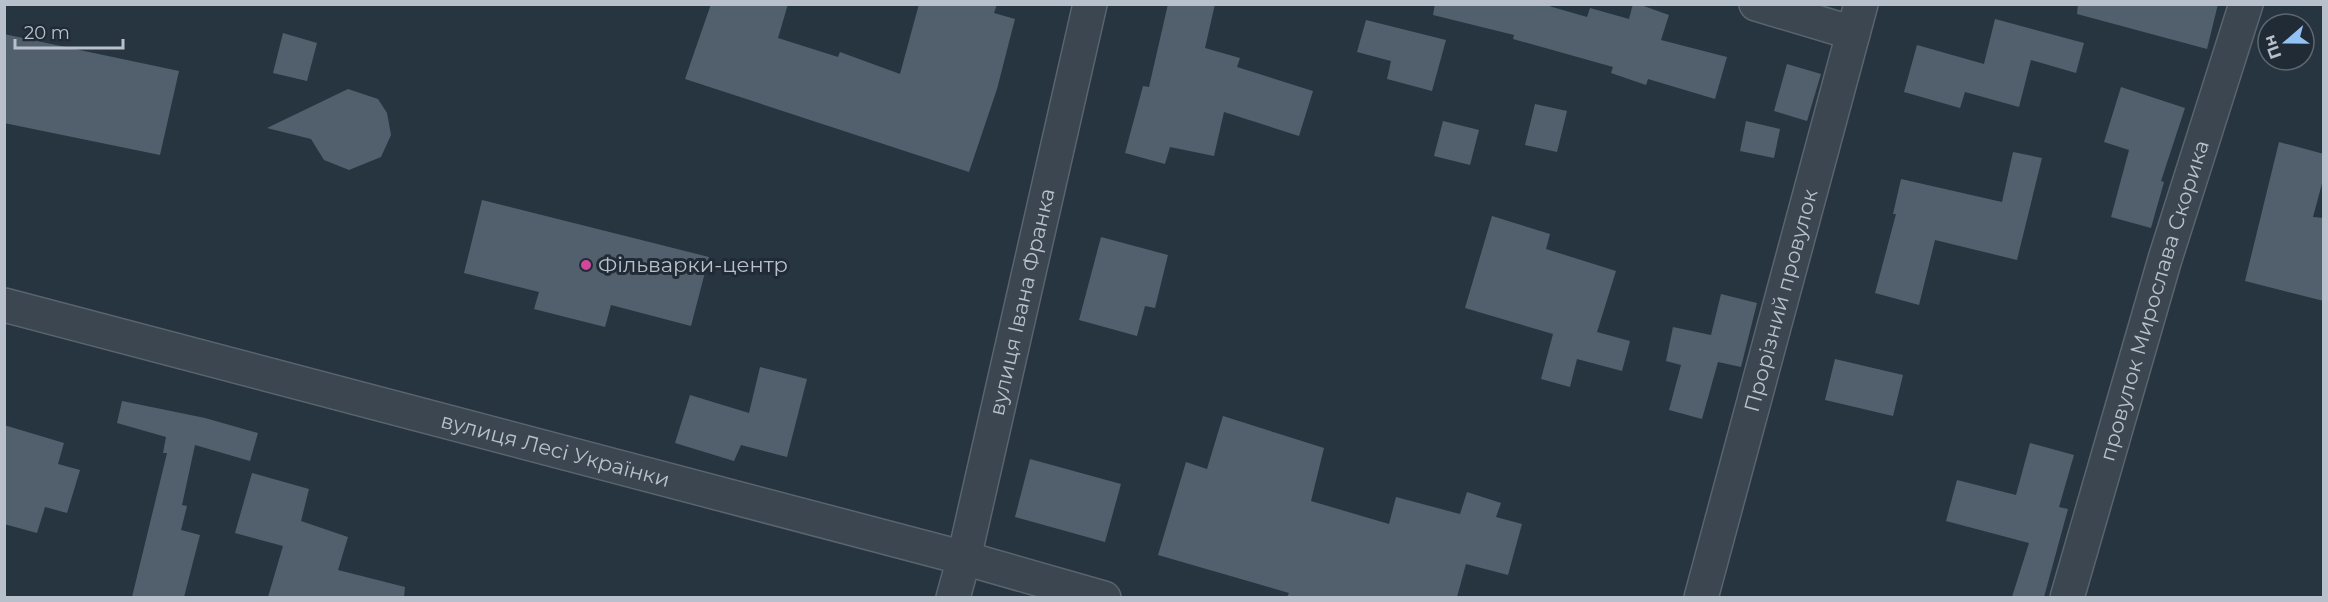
<svg xmlns="http://www.w3.org/2000/svg" width="2328" height="602" font-family="Montserrat,sans-serif">
	<style>
		.building { fill: #52606e }
		.lines { fill: none; stroke-linecap: round; stroke-linejoin: round }
		.minor-casing { stroke: #59646e; stroke-width: 36 }
		.tertiary-casing { stroke: #59646e; stroke-width: 36 }
		.minor { stroke: #3b4651; stroke-width: 33 }
		.tertiary { stroke: #3b4651; stroke-width: 33 }
		.hotel-dot { fill: #d1479c; stroke: #202b36; stroke-width: 2 }
		.labels { text-anchor: middle; stroke-width: 6; stroke-linejoin: round; paint-order: stroke }
		.poi-label { font-size: 21px; fill: #b8c1cb; stroke: #202b36; text-anchor: start }
		.street-label { font-size: 21px; fill: #b8c1cb; stroke: #202b36 }
	</style>
	<rect width="100%" height="100%" fill="#273541"/>
	<path class="building" d="M711 4H788L778 38 838 57 840 52 900 74 919 4H997L994 13 1015 19 997 89 969 172 685 79Z
		M1168 4H1215L1205 48 1240 58 1237 67 1313 91 1299 136 1224 112 1214 156 1170 147 1165 164 1125 153 1143 86 1149 87Z
		M1435 4H1542L1587 17 1590 8 1629 19 1633 4H1638L1669 15 1661 40 1727 57 1715 99 1648 79 1646 85 1611 73 1613 67 1513 39 1514 35 1433 15Z
		M2078 4H2218L2207 49 2077 14Z
		M1995 19 2084 43 2076 73 2031 60 2019 107 1965 92 1960 108 1904 92 1917 45 1984 64Z
		M1366 20 1446 40 1432 91 1387 79 1391 61 1357 52Z
		M283 33 317 43 307 81 273 73Z
		M4 34 179 71 160 155 4 123Z
		M1787 64 1821 74 1807 121 1774 111Z
		M2121 87 2185 108 2161 181 2164 182 2151 228 2111 217 2129 150 2104 142Z
		M348 89 378 99 387 113 391 135 381 157 349 170 324 160 311 139 267 128Z
		M1535 104 1567 111 1557 152 1525 145Z
		M1443 121 1479 130 1470 165 1434 156Z
		M1746 121 1780 129 1774 158 1740 151Z
		M2279 142 2324 154V176L2313 217 2324 218V301L2245 281Z
		M2013 152 2042 158 2017 260 1935 240 1919 305 1875 293 1896 214H1893L1901 179 2002 202Z
		M482 200 709 257 691 326 611 305 605 327 534 309 539 292 464 273Z
		M1492 216 1550 234 1546 249 1616 271 1597 332 1630 341 1622 371 1577 359 1570 387 1541 379 1553 334 1465 308Z
		M1101 237 1168 255 1155 308 1145 306 1137 336 1079 320Z
		M1721 294 1757 303 1741 367 1718 362 1702 419 1669 410 1681 365 1666 361 1673 327 1711 335Z
		M1835 359 1903 375 1893 416 1825 400Z
		M760 367 807 379 787 457 741 445 734 461 675 443 690 395 749 413Z
		M122 401 205 418 258 433 250 461 195 445 182 505 187 506 181 530 200 535 184 597H132L167 453H163L166 437 117 423Z
		M1223 416 1324 448 1311 501 1389 524 1396 497 1460 514 1467 492 1501 503 1496 517 1522 524 1508 575 1466 564 1457 597H1287L1289 593 1158 555 1186 462 1207 469Z
		M4 425 64 443 58 464 80 470 67 513 45 507 37 533 4 524Z
		M2030 443 2074 455 2059 507 2068 509 2044 597H2012L2029 543 1946 521 1957 480 2016 495Z
		M1030 459 1121 484 1105 542 1015 517Z
		M252 473 309 489 301 521 348 537 338 570 405 587 404 597H268L283 546 235 533Z"/>
	<g class="lines">
		<g class="minor-casing">
			<g id="minor">
				<path d="M1756 4 1853 33"/>
				<path d="M964 558 1104 598"/>
				<path id="s1" d="M1701 598 1861 4"/>
				<path id="s2" d="M2067 598 2165 259 2246 4"/>
			</g>
		</g>
		<g class="tertiary-casing">
			<g id="tertiary">
				<path id="s3" d="M4 305 964 558"/>
				<path id="s4" d="M953 598 964 558 1090 4"/>
			</g>
		</g>
		<use href="#minor" class="minor"/>
		<use href="#tertiary" class="tertiary"/>
	</g>
	<circle class="hotel-dot" cx="586" cy="265" r="6"/>
	<g class="labels">
		<g class="poi-label">
			<text x="598" y="272">Фільварки-центр</text>
		</g>
		<g class="street-label">
			<text dy="7" stroke="none"><textPath href="#s4" startOffset="304">вулиця Івана Франка</textPath></text>
			<text dy="7" stroke="none"><textPath href="#s1" startOffset="308">Прорізний провулок</textPath></text>
			<text dy="7" stroke="none"><textPath href="#s2" startOffset="310">провулок Мирослава Скорика</textPath></text>
			<text dy="7" stroke="none"><textPath href="#s3" startOffset="570">вулиця Лесі Українки</textPath></text>
		</g>
	</g>
	<rect width="2328" height="602" fill="none" stroke="#b8c1cb" stroke-width="12"/>
	<g transform="translate(2286 42) rotate(250)"><circle r="28" fill="#202b36" stroke="#5d6772" stroke-width="1.5"/>
	<path d="M0-4.5L10 22L0 15L-10 22Z" fill="#93c2f5"/>
	<text y="-9" font-size="16" font-weight="bold" text-anchor="middle" fill="#b8c1cb">Пн</text>
	</g>
	<path d="M15 39v9h108v-9" fill="none" stroke="#b8c1cb" stroke-width="3"/>
	<text x="24" y="39" font-size="18" fill="#b8c1cb" stroke="#202b36" stroke-width="4.5" paint-order="stroke">20 m</text>
</svg>
